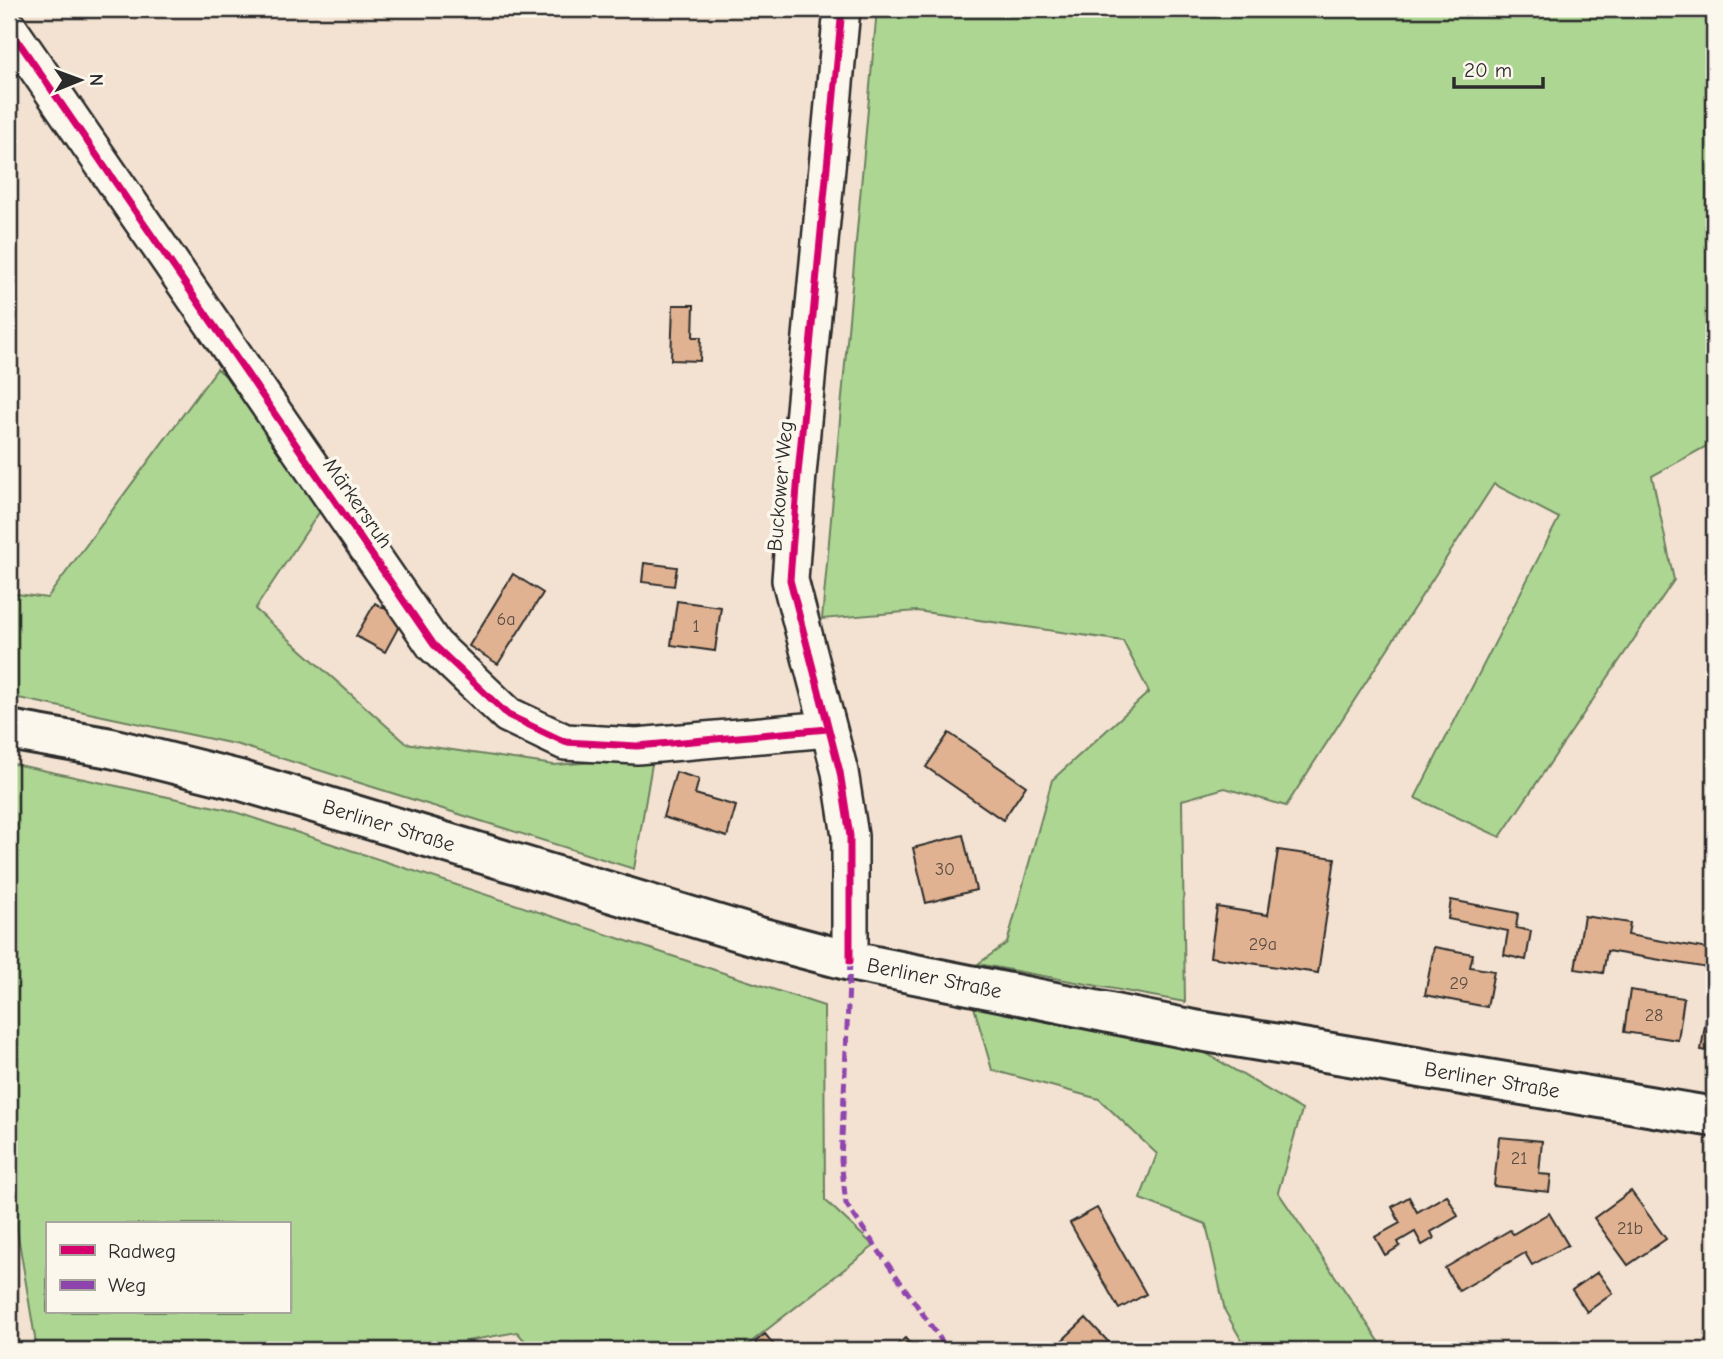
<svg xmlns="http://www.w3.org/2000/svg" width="1723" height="1359" font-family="'Comic Neue',sans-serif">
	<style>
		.green { fill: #add693; stroke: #6c805f; stroke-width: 2; fill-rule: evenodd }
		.building { fill: #e0b291; stroke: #2b2b2b; stroke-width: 2 }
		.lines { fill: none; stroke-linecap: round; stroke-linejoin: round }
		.minor-casing { stroke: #2b2b2b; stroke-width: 40 }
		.secondary-casing { stroke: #2b2b2b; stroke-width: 44 }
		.minor { stroke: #fbf7ec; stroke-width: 35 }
		.secondary { stroke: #fbf7ec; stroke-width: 38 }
		.quiet { stroke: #8e44ad; stroke-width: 5; stroke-dasharray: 10 5; stroke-linecap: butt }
		.cycleway-casing { stroke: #fbf7ec; stroke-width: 11 }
		.cycleway { stroke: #d6006c; stroke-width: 7 }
		.labels { text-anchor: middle; stroke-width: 7; stroke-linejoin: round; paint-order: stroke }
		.number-label { font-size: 18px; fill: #584d44 }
		.street-label { font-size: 21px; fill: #2b2b2b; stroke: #fbf7ec }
	</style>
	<rect width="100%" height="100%" fill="#f3e2d1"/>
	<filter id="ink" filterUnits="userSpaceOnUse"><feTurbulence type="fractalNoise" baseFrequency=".0143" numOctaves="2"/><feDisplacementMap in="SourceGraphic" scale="14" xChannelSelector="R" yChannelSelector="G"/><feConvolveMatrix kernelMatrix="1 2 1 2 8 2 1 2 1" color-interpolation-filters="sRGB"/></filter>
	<g filter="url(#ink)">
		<path class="green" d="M877 9H1714V442L1652 476 1674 580 1500 837 1415 798 1559 518 1494 484 1286 806 1225 788 1182 800 1185 1002 978 964 1007 943 1052 780 1149 692 1123 641 917 611 822 619Z
			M217 369 242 388 324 505 255 609 406 743 554 765 653 758 634 869 239 745 9 696V593L47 598Z
			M9 763 229 810 824 1006 825 1200 874 1246 741 1350H533L517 1332 416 1350H37L9 1181ZM289 1224V1312H47V1224Z
			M974 1007 1192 1045 1302 1110 1278 1192 1385 1350H1247L1225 1311 1206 1224 1140 1199 1157 1154 1099 1099 992 1070Z"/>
		<path class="building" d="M673 305H694L693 337H701L700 361 671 360Z
			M644 563 677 567 674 586 642 582Z
			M513 574 543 593 498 664 469 646Z
			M677 601 721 607 715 651 671 645Z
			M375 603 403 619 385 652 356 636Z
			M949 733 1026 786 1003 820 926 767Z
			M676 772 699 779 695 794 736 806 727 837 663 817Z
			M963 835 976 890 926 903 913 848Z
			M1278 850 1335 858 1318 973 1210 957 1217 907 1268 915Z
			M1451 900 1518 913 1516 928 1531 931 1526 960 1504 955 1508 931 1448 919Z
			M1584 916 1630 923 1628 935 1714 950V1052L1701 1050 1714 969 1607 951 1603 973 1575 969Z
			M1434 947 1473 954 1470 967 1494 971 1487 1007 1425 995Z
			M1630 990 1684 998 1678 1040 1624 1032Z
			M1499 1137 1542 1141 1539 1174 1551 1175 1549 1192 1494 1186Z
			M1631 1191 1666 1239 1628 1265 1594 1218Z
			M1447 1195 1458 1216 1431 1232 1434 1238 1422 1245 1415 1232 1398 1242 1400 1246 1385 1255 1375 1237 1400 1223 1392 1207 1409 1197 1417 1212Z
			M1097 1208 1146 1294 1119 1309 1070 1223Z
			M1549 1213 1568 1245 1532 1265 1525 1253 1459 1291 1445 1268 1510 1230 1513 1234Z
			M1598 1272 1613 1293 1587 1312 1572 1290Z
			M1086 1318 1116 1350H1052Z
			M765 1334 778 1350H761L755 1342Z
			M905 1338 915 1350H894L893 1349Z"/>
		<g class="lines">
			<g class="minor-casing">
				<path id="minor" d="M842 9 798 474 790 580 840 772 850 836V961
					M9 28 434 645 508 715 565 742 637 746 828 729"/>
			</g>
			<g class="secondary-casing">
				<g id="secondary">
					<path id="s1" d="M9 730 111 748 239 780 752 935 850 961 1194 1030 1714 1117"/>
				</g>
			</g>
			<use href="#minor" class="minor"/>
			<use href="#secondary" class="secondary"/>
			<path class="quiet" d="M850 961 841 1160 846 1204 948 1350"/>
			<g class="cycleway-casing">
				<path id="cycleway" d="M842 9 798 474 790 580 840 772 850 836V961
					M9 28 434 645 508 715 565 742 637 746 828 729"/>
			</g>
			<use href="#cycleway" class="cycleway"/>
		</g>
	</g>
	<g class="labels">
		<g class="number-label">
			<text x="506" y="625">6a</text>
			<text x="696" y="632">1</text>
			<text x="945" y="875">30</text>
			<text x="1263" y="950">29a</text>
			<text x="1459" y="989">29</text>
			<text x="1654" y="1021">28</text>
			<text x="1519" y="1164">21</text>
			<text x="1630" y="1234">21b</text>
		</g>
		<g class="street-label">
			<text transform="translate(780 486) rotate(-85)" y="7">Buckower Weg</text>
			<text transform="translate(358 503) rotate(55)" y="7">Märkersruh</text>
			<text dy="7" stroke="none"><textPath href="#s1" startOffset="392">Berliner Straße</textPath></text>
			<text dy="7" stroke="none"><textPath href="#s1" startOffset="959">Berliner Straße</textPath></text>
			<text dy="7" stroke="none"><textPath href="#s1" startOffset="1526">Berliner Straße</textPath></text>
		</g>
	</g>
	<rect width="1723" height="1359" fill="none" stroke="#fbf7ec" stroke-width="35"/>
	<rect x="18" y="18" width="1688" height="1324" fill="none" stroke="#2b2b2b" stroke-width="2.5" filter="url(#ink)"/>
	<rect x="46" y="1222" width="245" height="91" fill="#fbf7ec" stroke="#a8a59f" stroke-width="2"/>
	<rect x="60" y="1245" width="35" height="10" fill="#d6006c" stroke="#a8a59f" stroke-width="2"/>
	<text x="108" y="1258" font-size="21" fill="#2b2b2b">Radweg</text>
	<rect x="60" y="1280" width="35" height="10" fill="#8e44ad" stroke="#a8a59f" stroke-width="2"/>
	<text x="108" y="1292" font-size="21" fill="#2b2b2b">Weg</text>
	<g transform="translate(80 80) rotate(89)" stroke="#fbf7ec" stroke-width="5" paint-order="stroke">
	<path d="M0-5L12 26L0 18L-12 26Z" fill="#2b2b2b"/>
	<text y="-10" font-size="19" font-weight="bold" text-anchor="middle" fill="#2b2b2b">N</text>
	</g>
	<path d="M1454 77v10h89v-10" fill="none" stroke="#2b2b2b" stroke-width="3.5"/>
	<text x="1464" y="77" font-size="21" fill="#2b2b2b" stroke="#fbf7ec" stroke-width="5" paint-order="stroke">20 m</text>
</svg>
